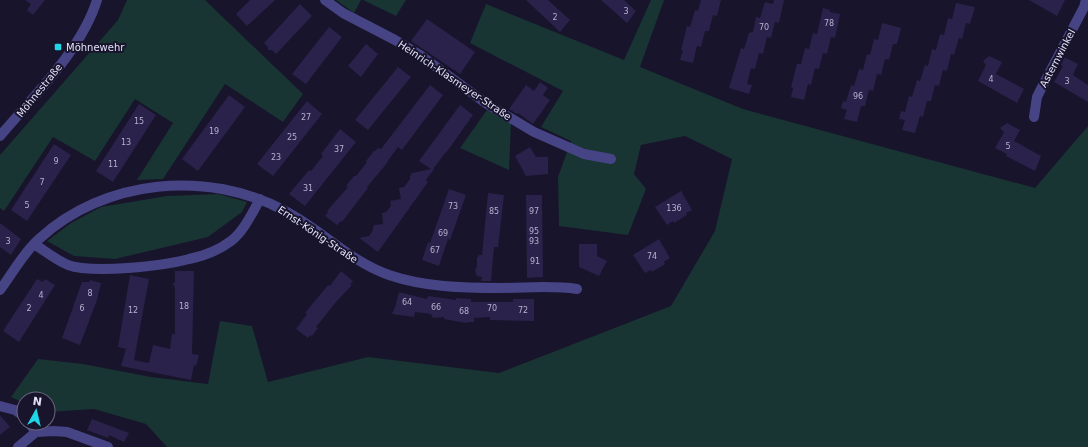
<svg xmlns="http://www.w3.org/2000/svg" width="1088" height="447" font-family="'DejaVu Sans',sans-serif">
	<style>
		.green { fill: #183433 }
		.building { fill: #2a224a }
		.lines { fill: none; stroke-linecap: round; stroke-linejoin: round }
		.minor { stroke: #464485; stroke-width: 10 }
		.poi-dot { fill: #1fd6e9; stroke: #18142b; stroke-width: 1.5 }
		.labels { text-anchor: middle; stroke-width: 4; stroke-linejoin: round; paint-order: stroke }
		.number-label { font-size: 8px; fill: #b6b1d0 }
		.poi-label { font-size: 10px; fill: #e4e1fc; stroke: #18142b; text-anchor: start }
		.street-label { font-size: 10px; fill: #e4e1fc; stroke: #18142b }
	</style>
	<rect width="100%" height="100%" fill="#18142b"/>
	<path class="green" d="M127 0H205L303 94 283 122 225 84 163 179 137 180 173 123 135 99 95 161 53 137 4 211 0 208V155L118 20Z
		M336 0H361L354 13Z
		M363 0H406L396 16Z
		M651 0H664L640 67 743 109 1035 188 1088 126V447H167L146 424 94 409 48 412V399H24V403L11 397 38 359 83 364 151 377 208 384 220 321 252 326 268 382 368 357 499 373 671 306 715 231 732 159 685 136 641 145 634 174 646 189 628 235 559 226 558 177 571 141 541 127 563 91 470 43 486 4 624 60Z
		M487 110 511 123 509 170 460 148Z
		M218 194 247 202 242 212 208 237 115 259 74 256 47 241 71 223 101 207 167 196Z"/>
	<path class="building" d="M25 0H45L33 15 27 10 31 4Z
		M250 0H275L247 26 236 14Z
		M526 0H548L570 20 560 32Z
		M601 0H624L636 11 627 23Z
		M701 0H721L717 16 713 15 709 31H705L701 47 697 46 693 63 680 60 683 50H681L687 26 690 27 695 10 698 11Z
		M774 0H784L779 23 775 22 771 38 767 37 763 54 759 53 755 69 751 68 747 84 752 85 749 94 729 88 741 48 744 49 749 33 753 32 756 17 760 18 765 2 773 4Z
		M1029 0H1065L1057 16Z
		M956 3 975 7 970 24 966 23 962 39 959 38 954 55 951 54 947 71 943 70 939 86 935 85 931 101H927L923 117 920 116 915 133 902 130 905 120 899 119 901 111 905 112 909 96 912 97 917 80 920 81 925 65 928 66 932 49 936 50 940 34 944 35 948 18 952 19Z
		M300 4 312 16 276 54 272 50H268V47L264 43Z
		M823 8 830 10V12L840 14 835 38 831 37 827 54 823 53 819 69 815 68 811 85 808 84 804 100 791 97 793 88 791 87 797 64H801L805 48 809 49 813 33 817 34Z
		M427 19 475 52 460 74 411 41Z
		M882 23 901 28 897 44H893L889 60 885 59 881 75 877 74 873 91 869 90 865 106H861L857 122 844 119 847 110 841 108 843 101 846 102 851 85 854 86 859 69 863 70 867 54 870 55 874 39 878 40Z
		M329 27 342 37 306 84 292 74Z
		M366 44 378 54 361 77 348 66Z
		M989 56 1002 62 996 74 1024 89 1017 103 978 81 986 65 983 61Z
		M1064 58H1066L1078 64 1073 75 1088 85V102L1054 82 1063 66 1061 65Z
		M398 67 411 77 368 130 355 120Z
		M540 82 548 88 543 95 550 100 533 124 518 113 517 114 509 109 526 85 534 91Z
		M430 85 443 95 402 150 398 147 387 162H388L367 187 368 188 358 201 342 222 341 221 337 225 325 216 328 212 327 211 348 187 346 186 354 176H356L367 162 366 161 374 151H375L378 148 381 149Z
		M229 95 245 107 198 171 182 159Z
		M307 101 322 114 273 176 257 164Z
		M139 104 156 115 113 182 96 171Z
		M460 105 473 115 446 153V152L433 169 435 168 426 180 428 182 378 252 359 238 369 236 373 230V228L374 225 383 224 382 213 386 212 391 206 390 201 401 199 399 188 404 187 410 179V176L412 173 431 169 419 161Z
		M1007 123 1020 130 1014 141 1041 156 1035 171 1006 156 1007 154 995 148 1004 132 1000 128Z
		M340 129 356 142 305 206 289 194 309 170 311 171 323 156 321 154Z
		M54 144 71 155 27 221 11 210Z
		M530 147 536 157H548V174L526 176 515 156Z
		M449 189 466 195 450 240 448 239 439 266 422 260 428 242 430 243Z
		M681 191 692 210 686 213 687 215 674 223 673 221 667 225 655 207Z
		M488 193 504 195 498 247H494L491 281H481L482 277 477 276 475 270 477 266V258L479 255H482Z
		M526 195H542L543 277 527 278Z
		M0 223 21 239 11 255 0 247Z
		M659 239 670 258 664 262 665 264 652 272 651 270 645 273 633 255Z
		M579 244H597V256L607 261 599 276 579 267Z
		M175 271H194L192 354 199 355 196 366 194 365 191 380 121 366 126 349 118 347 130 275 149 279 134 360 149 363 153 345 170 349 172 334H175V288L173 283H175Z
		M341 271 353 281 350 284 352 285 336 302 316 327 318 328 312 336 310 335 308 338 296 329 307 314 305 313 328 285 330 286Z
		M37 279 43 282 45 279 55 285 19 342 3 331Z
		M90 280 101 283 97 300 80 345 62 338 82 282H89Z
		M399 292 427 299 428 296 456 300V298L471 299V302H513V299H534V321L490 320V317L474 318V322H468L466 323 444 319V317L433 318 431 314 415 312 414 317 392 314 394 309 395 308Z
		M0 415 10 427 0 435Z
		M92 419 129 433 124 442 109 435 108 438 87 430Z"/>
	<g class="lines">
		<path class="minor" d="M325 0 343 13 395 40 420 55 487 104 534 132 584 154 611 159
			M1034 117 1037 97 1041 89 1084 7 1086 0
			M0 136C33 97 82 49 97 0
			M34 244C45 251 56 260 68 265 93 274 163 266 189 259 204 256 219 250 231 241 244 231 252 213 260 199
			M0 290C13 273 23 253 39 239 104 179 208 169 285 211 322 230 349 261 389 275 424 287 463 288 500 288 526 288 551 285 577 289
			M0 406 15 410 24 416
			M29 423 36 432
			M18 447 36 432 54 431 67 432 108 447"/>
	</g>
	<rect class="poi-dot" x="54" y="43" width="8" height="8" rx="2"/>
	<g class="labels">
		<g class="number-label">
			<text x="626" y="14">3</text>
			<text x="555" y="20">2</text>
			<text x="829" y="26">78</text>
			<text x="764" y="30">70</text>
			<text x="991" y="82">4</text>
			<text x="1067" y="84">3</text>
			<text x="858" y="99">96</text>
			<text x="306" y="120">27</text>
			<text x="139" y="124">15</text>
			<text x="214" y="134">19</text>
			<text x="292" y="140">25</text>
			<text x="126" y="145">13</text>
			<text x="1008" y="149">5</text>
			<text x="339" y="152">37</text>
			<text x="276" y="160">23</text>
			<text x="56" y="164">9</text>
			<text x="113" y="167">11</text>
			<text x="42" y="185">7</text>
			<text x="308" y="191">31</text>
			<text x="27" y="208">5</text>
			<text x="453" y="209">73</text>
			<text x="674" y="211">136</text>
			<text x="494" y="214">85</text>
			<text x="534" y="214">97</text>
			<text x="534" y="234">95</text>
			<text x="443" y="236">69</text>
			<text x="8" y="244">3</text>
			<text x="534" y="244">93</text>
			<text x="435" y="253">67</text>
			<text x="652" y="259">74</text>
			<text x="535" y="264">91</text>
			<text x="90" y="296">8</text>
			<text x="41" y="298">4</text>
			<text x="407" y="305">64</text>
			<text x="184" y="309">18</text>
			<text x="436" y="310">66</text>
			<text x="29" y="311">2</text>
			<text x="82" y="311">6</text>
			<text x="492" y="311">70</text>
			<text x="133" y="313">12</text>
			<text x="523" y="313">72</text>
			<text x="464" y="314">68</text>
		</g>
		<g class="poi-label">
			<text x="66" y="51">Möhnewehr</text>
		</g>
		<g class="street-label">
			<text transform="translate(1057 58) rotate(-62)" y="4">Asternwinkel</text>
			<text transform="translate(455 80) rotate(34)" y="4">Heinrich-Klasmeyer-Straße</text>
			<text transform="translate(39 90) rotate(-51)" y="4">Möhnestraße</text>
			<text transform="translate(318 234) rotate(34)" y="4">Ernst-König-Straße</text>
		</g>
	</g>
	<g transform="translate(36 411) rotate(8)"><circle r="19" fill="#18142b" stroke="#6a667f"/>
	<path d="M0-3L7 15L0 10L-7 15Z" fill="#1fd6e9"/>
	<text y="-6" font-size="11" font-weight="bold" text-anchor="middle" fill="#e4e1fc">N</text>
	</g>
</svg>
